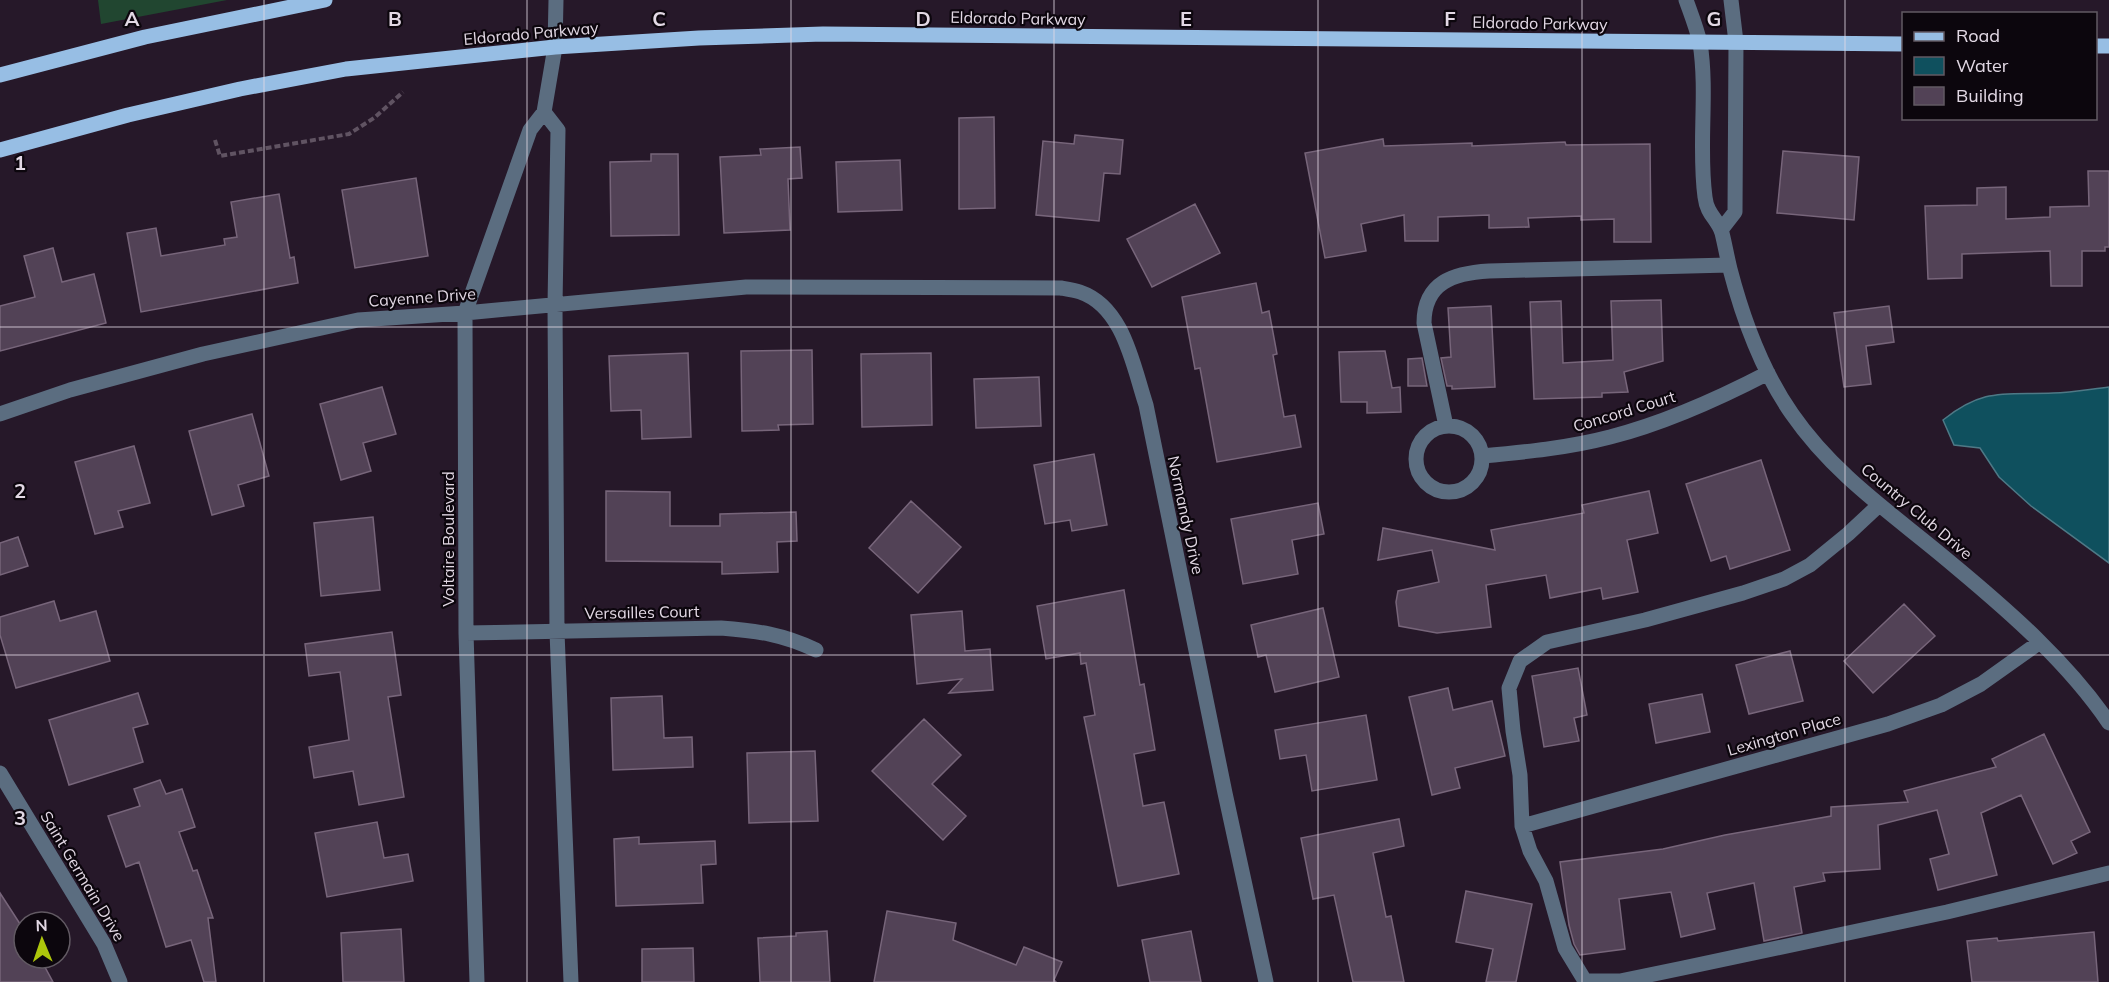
<svg xmlns="http://www.w3.org/2000/svg" width="2109" height="982" font-family="Mulish,sans-serif">
	<style>
		.green { fill: #214630 }
		.water { fill: #0f505e; stroke: #4e7986; stroke-width: 1.5 }
		.building { fill: #524256; stroke: #77657a; stroke-width: 1.5 }
		.lines { fill: none; stroke-linecap: round; stroke-linejoin: round }
		.path { stroke: #605362; stroke-width: 4; stroke-dasharray: 6 3; stroke-linecap: butt }
		.minor { stroke: #5b6d80; stroke-width: 15 }
		.major { stroke: #97bee4; stroke-width: 15 }
		.grid { fill: none; stroke: #e2d8e4; stroke-width: 1.5; stroke-opacity: 0.55 }
		.labels { text-anchor: middle; stroke-width: 4.5; stroke-linejoin: round; paint-order: stroke }
		.street-label { font-size: 16px; fill: #e2d8e4; stroke: #0c060d }
		.grid-label { font-size: 20px; text-anchor: middle; font-weight: bold; fill: #e2d8e4; stroke: #0c060d; stroke-width: 4.5; stroke-linejoin: round; paint-order: stroke }
	</style>
	<rect width="100%" height="100%" fill="#261829"/>
	<path class="green" d="M98 0H227L101 24Z"/>
	<path class="water" d="M2109 387V563L2031 506 1999 477 1980 448 1954 445 1943 420C1984 387 2005 395 2053 393 2072 393 2091 389 2109 387Z"/>
	<path class="building" d="M994 117 995 208 959 209V118Z
		M1075 135 1123 140 1120 174 1104 173 1099 221 1036 215 1043 141 1074 144Z
		M1383 139 1384 146 1472 143V146L1565 142 1566 145 1650 144 1651 242H1614V219L1581 220V216L1528 218 1529 227 1489 228V215L1438 217V241H1405L1404 215 1361 224 1366 251 1325 258 1305 153Z
		M800 147 802 178 788 179 790 230 724 233 720 157 761 155 760 149Z
		M1783 151 1859 157 1854 220 1777 213Z
		M651 154H678L679 235 611 236 610 162 651 161Z
		M900 160 902 210 838 212 836 162Z
		M2088 171H2109V247H2105V251H2082V286H2051L2050 251 1962 254V278L1928 279 1925 206 1977 205V188L2006 187V219L2050 217V207L2089 206Z
		M416 178 428 256 355 268 342 190Z
		M279 194 290 258 294 257 298 283 141 312 127 233 156 228 161 256 225 245 224 239 237 237 231 202Z
		M1195 204 1220 253 1152 287 1127 239Z
		M53 248 62 282 94 274 106 323 0 351V306L35 297 24 256Z
		M1256 283 1262 313 1269 311 1277 354 1273 355 1284 417 1295 415 1301 447 1217 462 1200 368 1195 369 1182 297Z
		M1661 300 1663 361 1624 372 1628 392 1602 393V397L1534 399 1530 302 1561 301 1563 363 1613 360 1611 301Z
		M1491 306 1495 387 1452 389V386H1447L1441 358 1451 357 1448 308Z
		M1889 306 1894 342 1866 346 1871 384 1844 387 1834 313Z
		M812 350 813 424 778 425 779 430 742 431 741 351Z
		M1385 351 1392 388 1400 387 1401 412 1367 413V402H1341L1339 352Z
		M688 353 691 437 642 439 641 410 611 411 609 356Z
		M931 353 932 425 862 427 861 354Z
		M1422 358 1427 386H1408V359Z
		M1039 377 1041 426 976 428 974 379Z
		M382 387 396 434 363 443 371 471 341 480 320 404Z
		M252 414 269 476 238 485 244 506 212 515 189 431Z
		M134 446 150 503 118 511 123 527 95 534 75 462Z
		M1094 454 1107 525 1072 531 1070 520 1045 524 1034 465Z
		M1761 460 1790 550 1730 569 1726 556 1711 561 1686 484Z
		M606 491 670 492V526H720V514L796 512 797 541 777 542 778 572 722 574V562L606 561Z
		M1649 491 1658 533 1627 540 1638 592 1603 599 1601 588 1550 598 1546 575 1486 585 1491 627 1437 633 1399 626 1396 602 1398 591 1439 582 1432 550 1378 560 1383 528 1495 550 1491 530 1584 513 1582 505Z
		M911 501 961 547 918 593 869 548Z
		M1318 503 1324 534 1292 540 1298 574 1243 584 1231 519Z
		M373 517 380 590 321 596 314 523Z
		M18 537 28 566 0 575V543Z
		M1124 590 1140 685 1144 684 1155 750 1134 754 1143 806 1164 802 1179 874 1118 886 1084 717 1095 715 1086 663 1081 664 1080 653 1046 659 1037 606Z
		M54 601 60 621 96 611 110 661 16 688 0 635V617Z
		M1904 604 1935 636 1873 693 1844 661Z
		M1323 608 1339 677 1275 692 1266 655 1258 657 1251 625Z
		M962 611 965 651 990 649 993 690 949 693 962 679 917 684 911 615Z
		M392 632 401 695 388 697 404 797 359 805 353 771 314 778 309 747 349 740 340 672 309 676 305 644Z
		M1790 651 1803 701 1749 714 1736 665Z
		M1578 668 1587 715 1574 718 1579 741 1544 747 1532 676Z
		M1448 688 1453 710 1492 701 1505 756 1455 768 1460 788 1432 795 1409 697Z
		M138 693 148 724 133 728 143 762 69 785 49 720Z
		M1702 694 1710 732 1656 743 1649 704Z
		M662 696 664 738 692 737 693 767 613 770 611 698Z
		M1366 715 1377 780 1312 791 1306 755 1280 759 1275 730Z
		M924 719 961 755 932 784 966 816 943 840 872 771Z
		M2044 734 2090 832 2071 841 2077 853 2053 864 2021 795 1981 813 1997 875 1938 890 1930 859 1949 854 1937 810 1878 825 1880 869 1823 873 1825 881 1794 887 1802 933 1764 941 1754 883 1707 893 1715 929 1681 937 1671 892 1619 899 1625 949 1580 955 1574 944 1569 925 1560 862 1663 849 1725 835 1831 816V807L1908 802 1904 791 1996 767 1992 759Z
		M815 751 818 821 749 823 747 753Z
		M160 780 166 794 182 789 195 827 179 832 193 871 197 870 213 918H208L216 982H204L191 940 166 947 139 862 126 867 108 816 140 806 134 789Z
		M1399 819 1404 846 1373 853 1386 917 1391 916 1404 982H1353L1334 895 1313 899 1301 838Z
		M377 822 384 858 408 854 413 881 327 897 315 833Z
		M639 837V844L715 841 716 864 701 865 703 903 616 906 614 839Z
		M1466 891 1532 904 1516 982H1486L1493 949 1456 942Z
		M0 893 24 930V958H40L53 982H0Z
		M887 911 956 923 953 940 1016 965 1024 947 1062 962 1054 980 1056 982H874Z
		M401 929 404 982H343L341 933Z
		M827 931 830 982H760L758 938 796 936V933Z
		M1191 931 1201 982H1150L1142 940Z
		M2094 932 2098 982H1972L1967 941 1997 938 1998 941Z
		M693 948 694 982H642V949Z"/>
	<g class="lines">
		<path class="path" d="M215 140 220 156 349 134 374 118 403 92"/>
		<path class="minor" d="M1686 0C1691 14 1697 29 1700 43 1708 94 1698 146 1705 197 1707 215 1718 219 1722 233 1725 245 1727 257 1730 269 1743 319 1762 371 1792 414 1837 479 1899 518 1957 568 2012 614 2068 663 2109 723
			M544 112 558 130 555 305 557 632 571 982
			M1721 230 1735 212 1736 42 1731 0
			M0 414 70 390 203 354 358 320 465 313 746 287 1061 288C1067 289 1074 290 1080 292 1124 307 1133 366 1146 405L1225 793 1266 982
			M1446 426 1424 323C1424 282 1454 273 1489 271L1729 265
			M1416 459a33 33 0 1 1 66 0a33 33 0 1 1-66 0Z
			M1482 456C1525 452 1568 448 1610 437 1665 423 1718 399 1768 373
			M1878 506 1848 534 1810 565 1784 579 1743 593 1645 620 1547 642 1520 661 1509 688 1513 731 1520 775 1522 826 1530 851 1546 881 1565 948 1585 981H1620L1683 968 1947 912 2109 873
			M466 633 721 628C758 631 782 634 816 650
			M0 773 104 944 120 982
			M1522 826 1888 724 1941 705 1981 684 2040 642
			M477 982 466 633 465 313 530 130 544 112 555 47 556 0"/>
		<path class="major" d="M2096 46H2109
			M0 75 145 37 325 0
			M0 150 128 115 240 89 346 69 555 47 699 38 823 34 1904 44"/>
	</g>
	<path class="grid" d="M264 0V982M527 0V982M791 0V982M1054 0V982M1318 0V982M1582 0V982M1845 0V982M0 327H2109M0 655H2109"/>
	<g class="labels">
		<g class="street-label">
			<text transform="translate(1018 18) rotate(1)" y="6">Eldorado Parkway</text>
			<text transform="translate(1540 23) rotate(1)" y="6">Eldorado Parkway</text>
			<text transform="translate(531 33) rotate(-5)" y="6">Eldorado Parkway</text>
			<text transform="translate(422 297) rotate(-4)" y="6">Cayenne Drive</text>
			<text transform="translate(1624 411) rotate(-17)" y="6">Concord Court</text>
			<text transform="translate(1917 511) rotate(40)" y="6">Country Club Drive</text>
			<text transform="translate(1186 515) rotate(78)" y="6">Normandy Drive</text>
			<text transform="translate(448 539) rotate(-90)" y="6">Voltaire Boulevard</text>
			<text transform="translate(642 612) rotate(-1)" y="6">Versailles Court</text>
			<text transform="translate(1784 734) rotate(-16)" y="6">Lexington Place</text>
			<text transform="translate(83 876) rotate(59)" y="6">Saint Germain Drive</text>
		</g>
	</g>
	<g class="grid-label">
		<text x="132" y="26">A</text>
		<text x="395" y="26">B</text>
		<text x="659" y="26">C</text>
		<text x="923" y="26">D</text>
		<text x="1186" y="26">E</text>
		<text x="1450" y="26">F</text>
		<text x="1714" y="26">G</text>
		<text x="20" y="170">1</text>
		<text x="20" y="498">2</text>
		<text x="20" y="825">3</text>
	</g>
	<rect x="1902" y="12" width="195" height="108" fill="#0c060d" stroke="#625a63" stroke-width="1.5"/>
	<rect x="1914" y="32" width="30" height="9" fill="#97bee4" stroke="#625a63" stroke-width="1.5"/>
	<text x="1956" y="42" font-size="18" fill="#e2d8e4">Road</text>
	<rect x="1914" y="57" width="30" height="18" fill="#0f505e" stroke="#625a63" stroke-width="1.5"/>
	<text x="1956" y="72" font-size="18" fill="#e2d8e4">Water</text>
	<rect x="1914" y="87" width="30" height="18" fill="#524256" stroke="#625a63" stroke-width="1.5"/>
	<text x="1956" y="102" font-size="18" fill="#e2d8e4">Building</text>
	<g transform="translate(42 940) rotate(358)"><circle r="28" fill="#0c060d" stroke="#625a63" stroke-width="1.5"/>
	<path d="M0-4.5L10 22L0 15L-10 22Z" fill="#aec60c"/>
	<text y="-9" font-size="16" font-weight="bold" text-anchor="middle" fill="#e2d8e4">N</text>
	</g>
</svg>
